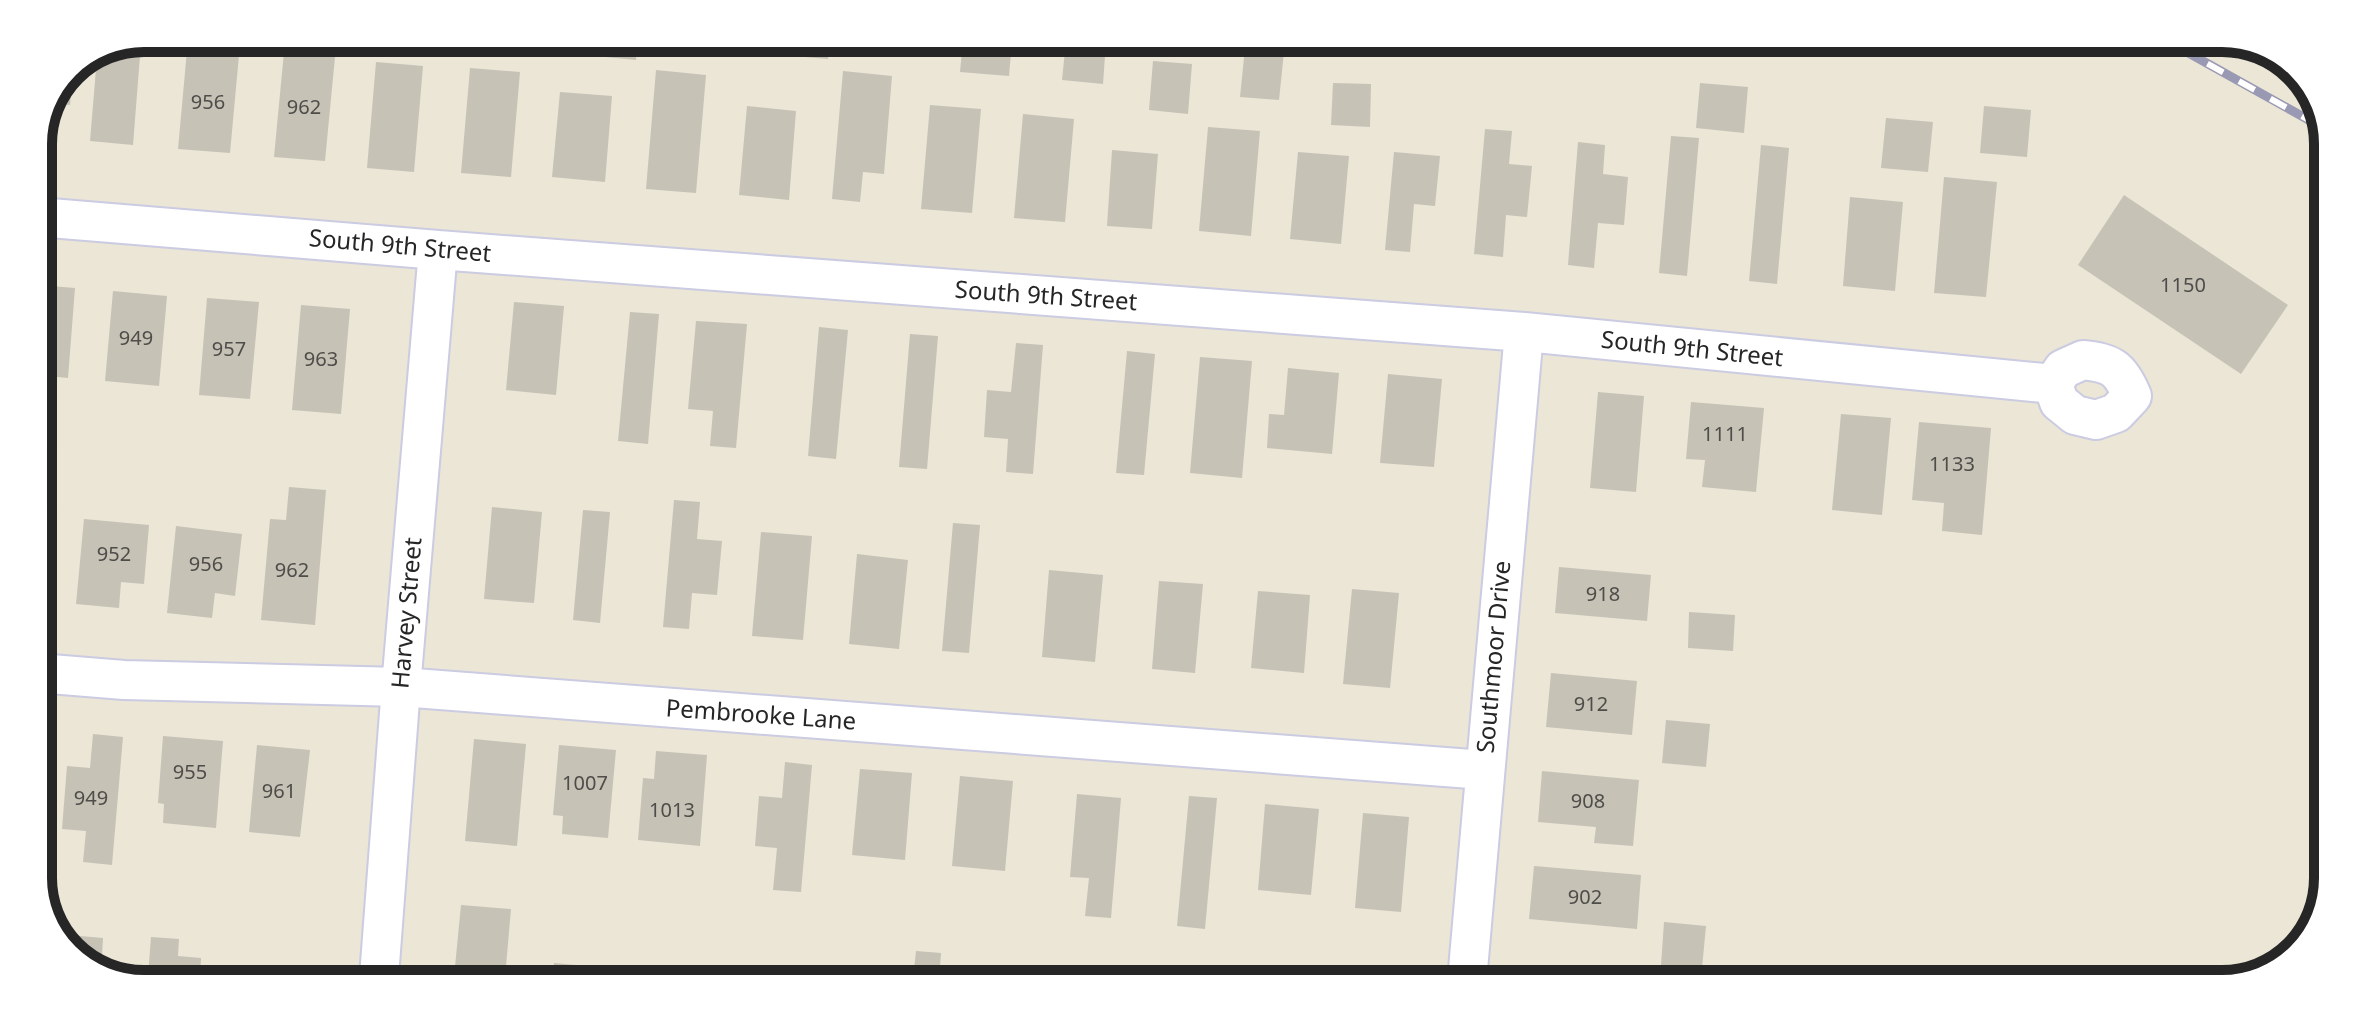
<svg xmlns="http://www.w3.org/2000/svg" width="2366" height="1022" font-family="'Noto Sans',sans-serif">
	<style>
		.building { fill: #c6c2b6 }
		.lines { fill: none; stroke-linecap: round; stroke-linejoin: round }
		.street-casing { stroke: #cbcbe2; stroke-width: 42 }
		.street { stroke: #fff; stroke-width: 38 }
		.rail-casing { stroke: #9a99b3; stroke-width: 9 }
		.rail { stroke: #fff; stroke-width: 6; stroke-dasharray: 18; stroke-linecap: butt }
		.labels { text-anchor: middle; stroke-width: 7; stroke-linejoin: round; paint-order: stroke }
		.number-label { font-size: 20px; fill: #4e4d4a }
		.street-label { font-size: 24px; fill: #262626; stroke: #fff }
		.rim { fill: none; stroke: #262626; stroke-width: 10 }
	</style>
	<rect width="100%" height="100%" fill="#ebe6d6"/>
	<path class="building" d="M586 40H637L636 60 585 55Z
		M782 40 830 41 828 59 781 55Z
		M963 41H1012L1009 76 960 72Z
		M1066 41 1106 42 1103 84 1062 80Z
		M1245 48 1284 52 1279 100 1240 97Z
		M187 50 239 55 230 153 178 149Z
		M284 52 335 57 325 161 274 157Z
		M107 53 140 56 133 145 90 141 97 57Z
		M1153 61 1192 64 1188 114 1149 110Z
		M376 62 423 66 414 172 367 168Z
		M470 68 520 72 511 177 461 173Z
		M656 70 706 75 696 193 646 189Z
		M68 71 73 72 70 105 53 104Z
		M843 71 892 76 884 174 863 172 860 202 832 199Z
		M1333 83 1371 84 1370 127 1331 125Z
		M1700 83 1748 87 1744 133 1696 128Z
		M560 92 612 96 605 182 552 177Z
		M930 105 981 109 972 213 921 209Z
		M747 106 796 111 789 200 739 195Z
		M1984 106 2031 110 2027 157 1980 153Z
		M1023 114 1074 119 1065 222 1014 218Z
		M1886 118 1933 122 1928 172 1881 168Z
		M1208 127 1260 131 1251 236 1199 231Z
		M1485 129 1512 131 1509 164 1532 166 1527 217 1506 215 1503 257 1474 254Z
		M1671 136 1699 138 1687 276 1659 273Z
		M1578 142 1605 145 1603 174 1628 177 1624 225 1598 223 1594 268 1568 265Z
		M1761 145 1789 148 1777 284 1749 281Z
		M1112 150 1158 154 1152 229 1107 226Z
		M1298 152 1349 156 1341 244 1290 239Z
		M1394 152 1440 156 1435 206 1414 204 1410 252 1385 250Z
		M1944 177 1997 182 1986 297 1934 293Z
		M2124 195 2288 305 2241 374 2078 265Z
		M1850 197 1903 202 1895 291 1843 286Z
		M38 285 75 288 68 378 38 375Z
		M113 291 167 296 159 386 105 381Z
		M207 298 259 302 250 399 199 395Z
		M514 302 564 306 556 395 506 390Z
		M301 305 350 309 341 414 292 410Z
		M630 312 659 314 648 444 618 441Z
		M696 321 747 324 736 448 710 446 713 411 688 409Z
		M819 327 848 330 836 459 808 456Z
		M910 334 938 336 927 469 899 467Z
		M1016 343 1043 345 1033 474 1006 472 1008 439 984 437 987 390 1011 392Z
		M1127 351 1155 354 1144 475 1116 473Z
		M1200 357 1252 361 1242 478 1190 473Z
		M1288 368 1339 373 1332 454 1267 448 1269 414 1284 415Z
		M1388 374 1442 379 1434 467 1380 463Z
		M1598 392 1644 396 1636 492 1590 488Z
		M1691 402 1764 408 1756 492 1702 487 1705 460 1686 459Z
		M1841 414 1891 418 1882 515 1832 510Z
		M1919 422 1991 428 1982 535 1942 531 1944 503 1912 500Z
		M289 487 326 490 315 625 261 620 270 519 286 520Z
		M674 500 700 502 697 539 722 541 717 595 692 593 689 629 663 627Z
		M492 507 542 512 534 603 484 599Z
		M583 510 610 512 600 623 573 620Z
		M84 519 149 525 144 584 121 582 119 608 76 604Z
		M953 523 980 525 969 653 942 651Z
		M176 526 242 534 235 596 215 593 212 618 167 613Z
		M761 532 812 536 803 640 752 636Z
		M857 554 908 560 899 649 849 644Z
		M1559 567 1651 575 1647 621 1555 613Z
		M1049 570 1103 575 1095 662 1042 657Z
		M1159 581 1203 584 1195 673 1152 669Z
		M1352 589 1399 593 1390 688 1343 684Z
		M1258 591 1310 595 1304 673 1251 668Z
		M1689 612 1735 615 1733 651 1688 648Z
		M1551 673 1637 681 1632 735 1546 727Z
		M1666 720 1710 724 1706 767 1662 763Z
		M93 734 123 737 112 865 83 862 86 831 62 829 67 766 90 768Z
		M163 736 223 741 216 828 163 823 164 804 158 803Z
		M474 739 526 744 517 846 465 841Z
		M257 745 310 750 300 837 249 832Z
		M559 745 616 750 608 838 562 834 563 816 553 815Z
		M656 751 707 755 700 846 638 840 643 778 654 779Z
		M785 762 812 765 801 892 773 890 777 848 755 846 759 796 782 798Z
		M860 769 912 773 905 860 852 855Z
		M1542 771 1639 780 1633 846 1594 843 1596 827 1538 822Z
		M960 776 1013 781 1005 871 952 866Z
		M1077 794 1121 798 1111 918 1085 916 1089 878 1070 877Z
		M1189 796 1217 798 1205 929 1177 926Z
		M1265 804 1319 809 1311 895 1258 890Z
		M1363 813 1409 817 1401 912 1355 908Z
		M1534 866 1641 875 1637 929 1529 919Z
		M461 905 511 909 505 978 454 977Z
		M1664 922 1706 926 1702 968 1661 965Z
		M57 934 103 938 101 974 60 942Z
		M151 937 179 939 178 956 201 958 200 976H148Z
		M916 951 941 953 939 979H913Z
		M554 963 620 969 619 978H553Z
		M636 970 705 976V978H635Z
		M1538 971 1626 978 1625 982 1537 981Z"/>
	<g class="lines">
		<g class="street-casing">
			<path id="street" d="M38 217 438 250 1524 332 2053 384
				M2083 360C2112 363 2120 368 2132 396L2116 413 2096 420 2075 415 2059 402 2053 384 2063 369Z
				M38 673 124 680 401 687 1484 770
				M379 977 401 687 438 250
				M1467 981 1524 332"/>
		</g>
		<use href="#street" class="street"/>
		<g class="rail-casing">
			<path id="rail" d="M2176 46 2325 129"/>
		</g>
		<use href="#rail" class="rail"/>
	</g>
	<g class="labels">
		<g class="number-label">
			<text x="208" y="109">956</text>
			<text x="304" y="114">962</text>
			<text x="2183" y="292">1150</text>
			<text x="136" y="345">949</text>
			<text x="229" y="356">957</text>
			<text x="321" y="366">963</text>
			<text x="1725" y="441">1111</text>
			<text x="1952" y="471">1133</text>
			<text x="114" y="561">952</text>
			<text x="206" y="571">956</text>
			<text x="292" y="577">962</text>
			<text x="1603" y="601">918</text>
			<text x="1591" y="711">912</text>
			<text x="190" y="779">955</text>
			<text x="585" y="790">1007</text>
			<text x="279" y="798">961</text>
			<text x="91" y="805">949</text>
			<text x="1588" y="808">908</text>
			<text x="672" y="817">1013</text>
			<text x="1585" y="904">902</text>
		</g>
		<g class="street-label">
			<text transform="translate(400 246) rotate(5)" y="8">South 9th Street</text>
			<text transform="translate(1046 296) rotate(4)" y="8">South 9th Street</text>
			<text transform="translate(1692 349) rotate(6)" y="8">South 9th Street</text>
			<text transform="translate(407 613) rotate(-85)" y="8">Harvey Street</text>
			<text transform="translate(1494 657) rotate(-85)" y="8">Southmoor Drive</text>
			<text transform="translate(761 715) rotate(4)" y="8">Pembrooke Lane</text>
		</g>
	</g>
	<path d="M0 0H2366V1022H0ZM144 52H2222A92 92 0 0 1 2314 144V878A92 92 0 0 1 2222 970H144A92 92 0 0 1 52 878V144A92 92 0 0 1 144 52Z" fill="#fff" fill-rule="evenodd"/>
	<path class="rim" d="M144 52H2222A92 92 0 0 1 2314 144V878A92 92 0 0 1 2222 970H144A92 92 0 0 1 52 878V144A92 92 0 0 1 144 52Z"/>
</svg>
